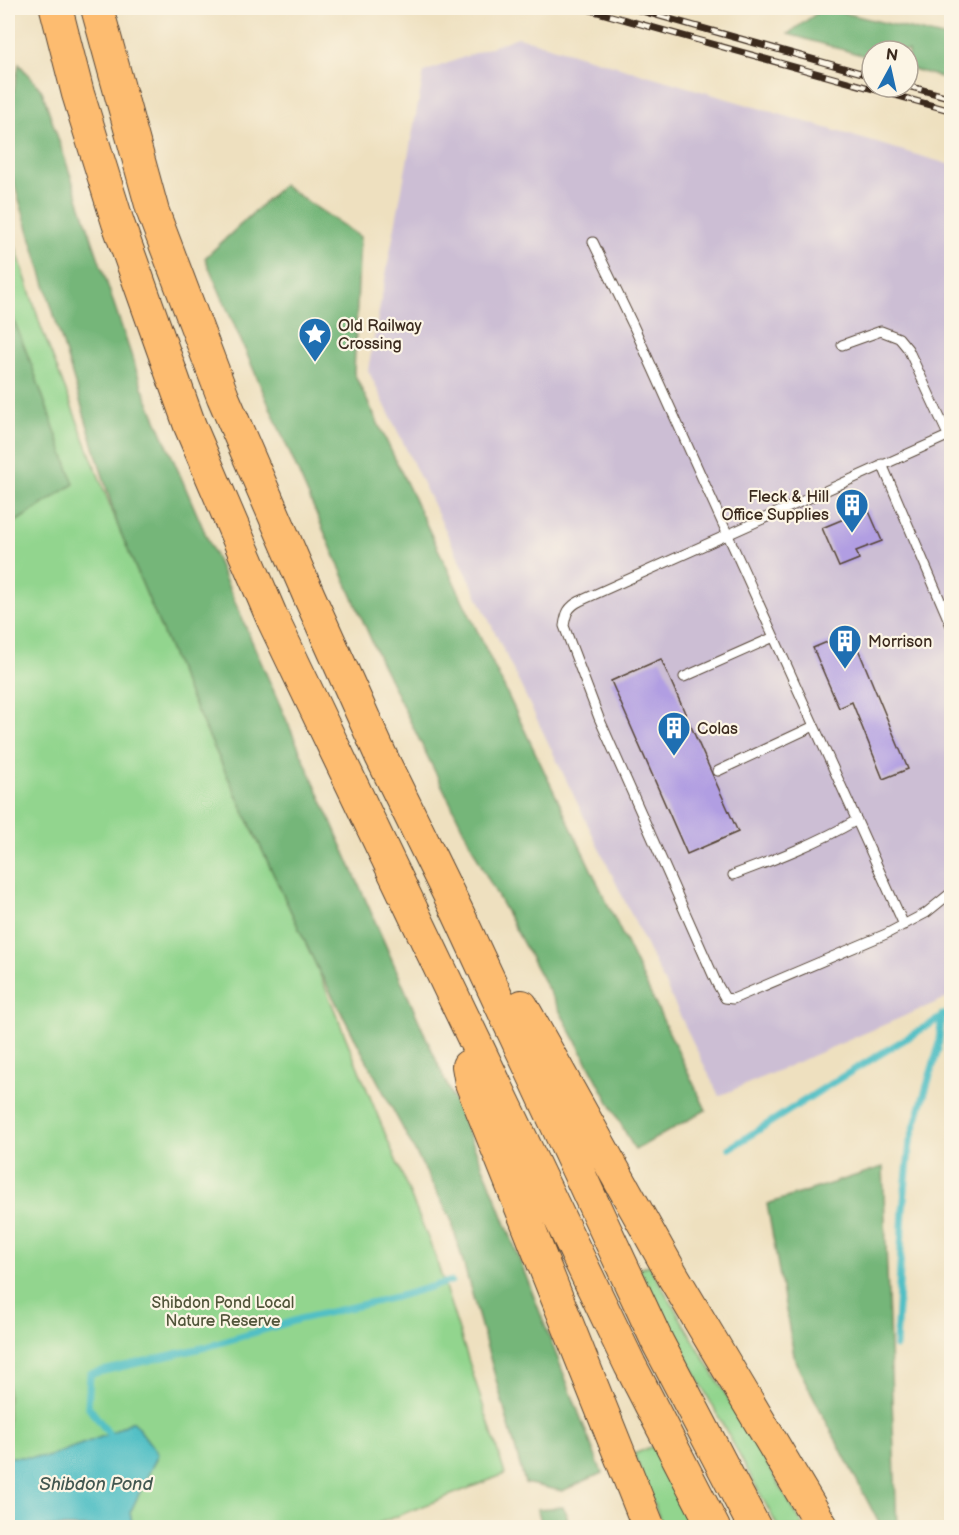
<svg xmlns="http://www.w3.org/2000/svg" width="959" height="1535" font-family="'Balsamiq Sans',sans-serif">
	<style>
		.industrial { fill: #ccbed4 }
		.green { fill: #92d58e; stroke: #668056; stroke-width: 1.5 }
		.forest { fill: #75b679; stroke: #58704c; stroke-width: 1.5 }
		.water { fill: #51bfc5; stroke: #467472; stroke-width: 1.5 }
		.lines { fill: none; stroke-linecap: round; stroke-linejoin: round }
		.stream { stroke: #51bfc5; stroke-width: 7 }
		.building { fill: #b19ee2 }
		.service-casing { stroke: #564536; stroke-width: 11 }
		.trunk-casing { stroke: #564536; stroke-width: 34 }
		.service { stroke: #fff; stroke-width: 9 }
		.trunk { stroke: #fdbc70; stroke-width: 32 }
		.rail-casing { stroke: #3b2a1e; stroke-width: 7 }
		.rail { stroke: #fcf5e5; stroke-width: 4.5; stroke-dasharray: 14; stroke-linecap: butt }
		.labels { text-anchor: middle; stroke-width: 4.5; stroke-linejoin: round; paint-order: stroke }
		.poi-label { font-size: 16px; fill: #3b2a1e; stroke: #fcf5e5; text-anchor: start }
		.park-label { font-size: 16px; fill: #51553a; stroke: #fcf5e5 }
		.water-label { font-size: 18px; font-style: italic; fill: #425750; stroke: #fcf5e5 }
	</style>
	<rect width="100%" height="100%" fill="#fcf5e5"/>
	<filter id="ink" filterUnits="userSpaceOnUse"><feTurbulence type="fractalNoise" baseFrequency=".0167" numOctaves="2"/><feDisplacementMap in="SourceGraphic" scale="12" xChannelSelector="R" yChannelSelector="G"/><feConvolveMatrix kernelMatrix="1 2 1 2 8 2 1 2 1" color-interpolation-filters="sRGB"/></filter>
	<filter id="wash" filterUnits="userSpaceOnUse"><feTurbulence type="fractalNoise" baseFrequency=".008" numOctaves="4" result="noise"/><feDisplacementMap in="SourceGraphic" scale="24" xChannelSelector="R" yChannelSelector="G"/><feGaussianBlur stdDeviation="1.35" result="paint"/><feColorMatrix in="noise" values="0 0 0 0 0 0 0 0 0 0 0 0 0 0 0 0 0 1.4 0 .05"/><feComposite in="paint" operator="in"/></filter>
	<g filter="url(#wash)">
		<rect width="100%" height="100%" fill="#eee0bf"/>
		<path class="industrial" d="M518 37 951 165V996L719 1096 368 370 424 72Z"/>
		<path class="green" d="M8 223 41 327 118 526 183 681 316 965 434 1253 505 1474 369 1527H8Z
			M649 1265 804 1527H778L639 1269Z
			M657 1445 698 1527H663L634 1454Z"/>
		<path class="forest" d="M824 8 951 39V80L908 68V51H872V58L788 34Z
			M19 64 42 91 142 387 257 653 488 1178 602 1473 562 1491 525 1483 451 1219 316 965 183 681 118 526 8 163V120Z
			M283 185 360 237 354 373 706 1110 635 1150 484 871 380 660 205 258Z
			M8 305 32 366 74 484 8 527Z
			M883 1167 897 1528 881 1527 795 1361 767 1204Z
			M563 1507 571 1527H543L537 1509Z"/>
		<path class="water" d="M133 1421 158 1454 130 1513 133 1527H8V1457H47L109 1434Z"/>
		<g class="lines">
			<path class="stream" d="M730 1148 832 1083 952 1011
				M896 1346 903 1210 910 1142 938 1049 942 1015
				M109 1434 88 1406 90 1374 206 1347 300 1319 396 1297 451 1281"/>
		</g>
		<g id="blocks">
			<path class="building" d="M868 509 882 541 856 551 859 559 839 567 822 528Z
				M851 632 908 769 883 779 852 702 839 708 813 648Z
				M661 659 738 832 687 854 611 681Z"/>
		</g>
	</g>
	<g filter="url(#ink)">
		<use href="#blocks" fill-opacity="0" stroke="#564536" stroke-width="1.5"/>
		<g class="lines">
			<g class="service-casing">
				<path id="service" d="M593 242 633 325 904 925
					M842 345 881 331 899 338 908 349 948 435
					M952 434 580 601C568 607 566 613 564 626L599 718 716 982 725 998 733 999 886 934 926 913 952 892
					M882 464 952 628
					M684 677 774 637
					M718 771 814 726
					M733 875C776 859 817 843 857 820"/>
			</g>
			<g class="trunk-casing">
				<path id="trunk" d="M56 8 78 94 118 223 190 426 273 620 630 1365 714 1528
					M97 8 153 212 223 397 309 596 381 756 457 911 658 1343 755 1528
					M522 1006 673 1276 823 1528
					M468 1066 471 1083 649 1528"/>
			</g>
			<use href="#service" class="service"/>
			<use href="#trunk" class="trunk"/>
			<g class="rail-casing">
				<path id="rail" d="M583 8 952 111
					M631 8 872 76
					M908 86 952 98"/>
			</g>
			<use href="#rail" class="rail"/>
		</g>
	</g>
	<defs>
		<g id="sight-pin" transform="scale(1.725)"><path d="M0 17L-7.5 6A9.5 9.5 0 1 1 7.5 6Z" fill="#1f6fb2" stroke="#fcf5e5"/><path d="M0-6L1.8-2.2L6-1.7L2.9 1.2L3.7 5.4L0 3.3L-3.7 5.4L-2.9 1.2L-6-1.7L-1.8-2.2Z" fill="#fff"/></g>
		<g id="building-pin" transform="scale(1.725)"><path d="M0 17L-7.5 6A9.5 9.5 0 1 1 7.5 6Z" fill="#1f6fb2" stroke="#fcf5e5"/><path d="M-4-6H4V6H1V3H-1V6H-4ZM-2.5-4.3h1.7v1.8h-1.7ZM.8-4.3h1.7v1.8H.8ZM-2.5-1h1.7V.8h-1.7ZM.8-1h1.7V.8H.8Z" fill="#fff"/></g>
	</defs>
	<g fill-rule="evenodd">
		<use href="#sight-pin" x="315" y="334"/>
		<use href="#building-pin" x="852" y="505"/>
		<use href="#building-pin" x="845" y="641"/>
		<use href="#building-pin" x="674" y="728"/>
	</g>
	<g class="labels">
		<g class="poi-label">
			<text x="338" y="331">Old Railway<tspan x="338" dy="18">Crossing</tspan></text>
			<text x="829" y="502" text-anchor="end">Fleck &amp; Hill<tspan x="829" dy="18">Office Supplies</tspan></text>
			<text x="868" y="647">Morrison</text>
			<text x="697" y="734">Colas</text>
		</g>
		<g class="park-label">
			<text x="223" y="1308">Shibdon Pond Local<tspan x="223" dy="18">Nature Reserve</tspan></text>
		</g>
		<g class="water-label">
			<text x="96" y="1490">Shibdon Pond</text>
		</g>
	</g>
	<rect width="959" height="1535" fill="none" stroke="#fcf5e5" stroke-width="30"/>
	<g transform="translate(890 69) rotate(8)"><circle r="28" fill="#fcf5e5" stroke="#afa495" stroke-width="1.5"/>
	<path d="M0-4.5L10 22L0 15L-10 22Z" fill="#1f6fb2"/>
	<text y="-9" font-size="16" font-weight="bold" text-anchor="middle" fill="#3b2a1e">N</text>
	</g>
</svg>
